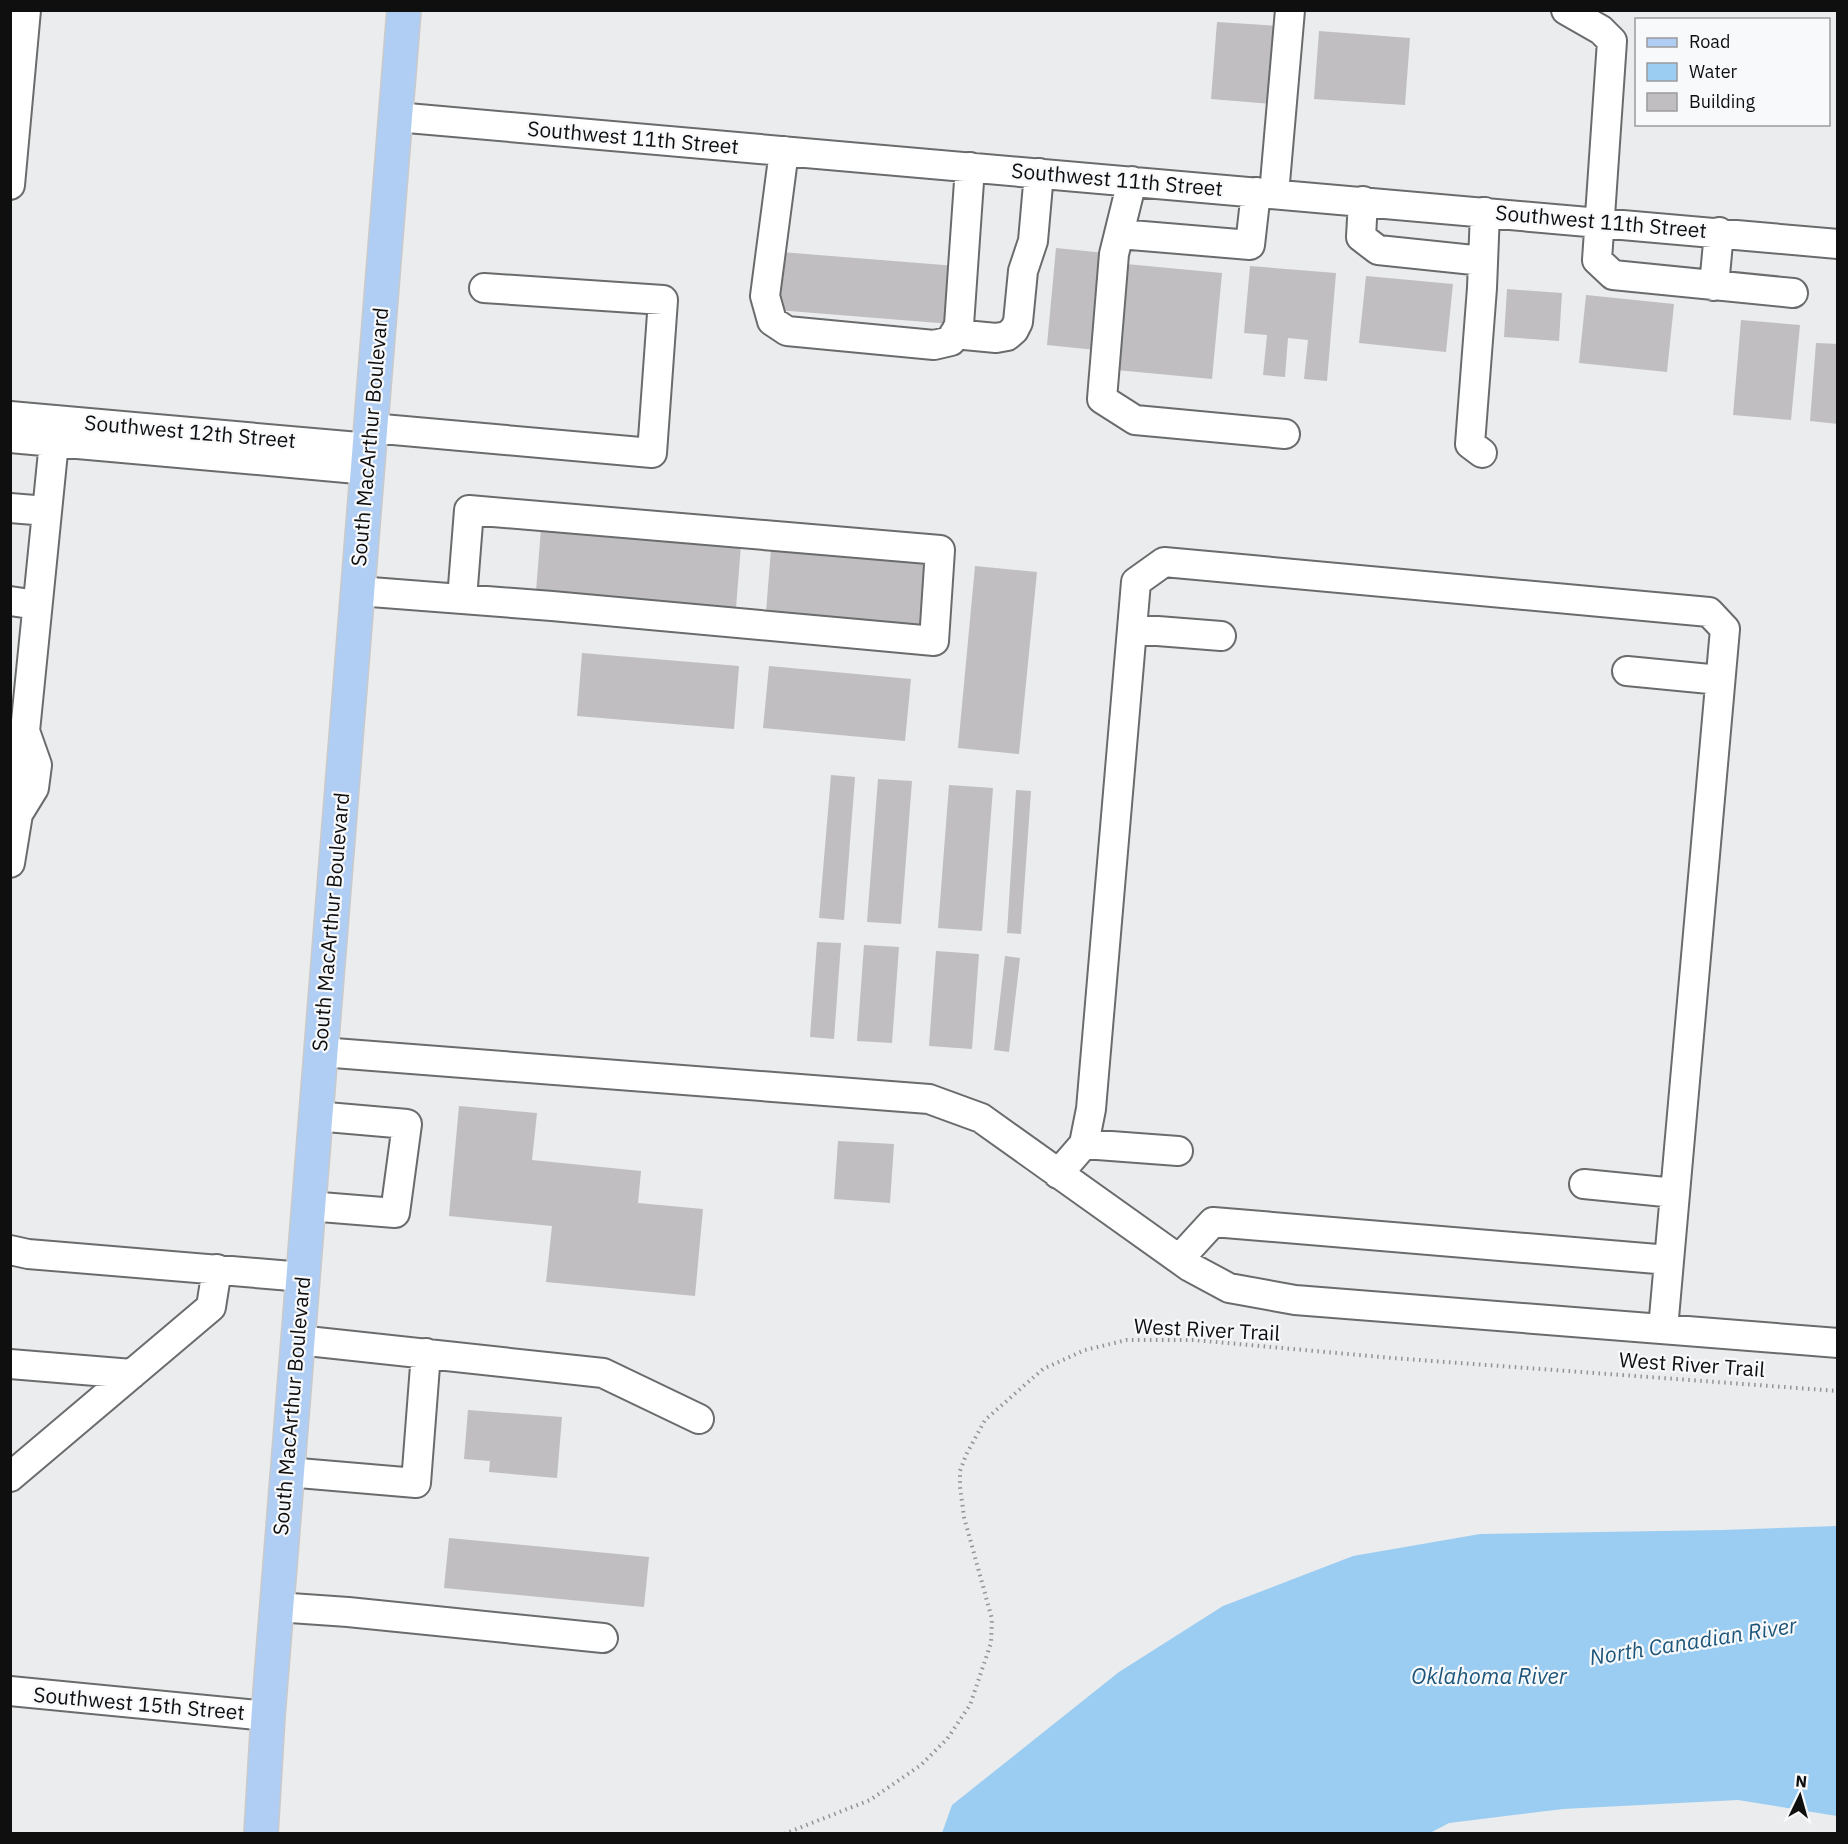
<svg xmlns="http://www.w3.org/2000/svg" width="1848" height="1844" font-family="'IBM Plex Sans',sans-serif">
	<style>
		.water { fill: #9bcdf2 }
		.building { fill: #c0bec0 }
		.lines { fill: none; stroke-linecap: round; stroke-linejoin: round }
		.minor-casing { stroke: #696b6c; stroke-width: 32 }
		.major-casing { stroke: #cacaca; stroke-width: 36 }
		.path { stroke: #929394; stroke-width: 4; stroke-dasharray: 1.5 4.5; stroke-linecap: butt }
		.minor { stroke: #fff; stroke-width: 28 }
		.major { stroke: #b0cdf4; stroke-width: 33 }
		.labels { text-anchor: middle; stroke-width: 4.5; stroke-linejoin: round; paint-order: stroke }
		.street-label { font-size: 21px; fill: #0f0f10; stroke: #f8f9fb }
		.water-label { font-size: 22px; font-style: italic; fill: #1d567a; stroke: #f8f9fb }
	</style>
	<rect width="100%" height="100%" fill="#eaecee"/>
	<path class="water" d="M1837 1526V1816L1738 1800 1563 1809 1449 1823 1428 1834 942 1833 952 1805 1119 1672 1223 1606 1353 1556 1480 1534 1722 1530Z"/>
	<path class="building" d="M1217 22 1278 26 1272 104 1211 99Z
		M1319 31 1410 38 1405 105 1314 99Z
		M1056 248 1105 253 1096 350 1047 345Z
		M781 252 956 266 951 324 777 310Z
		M1126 264 1222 273 1212 379 1116 370Z
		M1250 266 1336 273 1327 381 1304 379 1308 340 1288 338 1285 377 1263 375 1267 335 1244 333Z
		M1366 276 1453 284 1446 352 1359 343Z
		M1507 289 1562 293 1559 341 1504 337Z
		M1586 295 1674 304 1667 372 1579 363Z
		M1741 320 1800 325 1791 420 1733 415Z
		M1816 343 1838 344V424L1810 421Z
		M541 529 741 545 736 608 536 591Z
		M771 549 927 562 922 625 766 612Z
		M975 566 1037 572 1019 754 958 748Z
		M582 653 739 666 734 729 577 716Z
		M769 666 911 679 905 741 763 728Z
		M831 775 855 777 844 920 819 918Z
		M878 779 912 781 901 924 867 922Z
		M949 785 993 788 982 931 938 928Z
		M1016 790 1031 791 1021 934 1007 933Z
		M817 942 841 943 834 1039 810 1037Z
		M864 945 899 947 892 1043 857 1041Z
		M936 951 979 954 972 1049 929 1046Z
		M1005 956 1020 958 1009 1052 994 1050Z
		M459 1106 537 1113 532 1160 641 1171 638 1203 703 1209 695 1296 546 1282 552 1226 449 1216Z
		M838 1141 894 1144 890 1203 834 1199Z
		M468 1410 562 1417 557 1478 489 1472 490 1461 464 1459Z
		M449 1538 649 1557 644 1607 444 1588Z"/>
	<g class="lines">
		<g class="minor-casing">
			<path id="minor" d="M1566 10 1601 30 1612 41 1597 260 1613 275 1793 293
				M396 117 1838 244
				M784 151 765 296 772 321 787 331 934 345 951 341 959 325 970 167
				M1132 181 1114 254 1102 399 1135 420 1285 434
				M10 185 26 10
				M1274 194 1290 10
				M1363 201 1361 237 1378 250 1483 261
				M1119 234 1250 245 1256 192
				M1714 286 1719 232
				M954 334 996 338 1007 336 1014 330 1018 322 1023 271 1033 241 1039 173
				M10 416 370 448
				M371 428 652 453 663 300 484 288
				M10 438 368 470
				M1482 453 1470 444 1482 288 1485 212
				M10 508 47 511
				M358 591 552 606 934 641 940 550 469 510 462 599
				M10 601 37 605
				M1132 629 1221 636
				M1627 671 1720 680
				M18 814 34 788 37 765 25 731
				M10 863 18 814 14 791 15 776 25 731 54 442
				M321 1052 929 1099 981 1118 1190 1267 1229 1288 1295 1300 1838 1343
				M1084 1144 1178 1151
				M1058 1174 1084 1144 1091 1109 1136 582 1164 562 1709 612 1725 629 1663 1329
				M1584 1184 1675 1193
				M308 1206 395 1213 407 1124 315 1116
				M10 1250 28 1254 303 1277
				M1179 1259 1213 1222 1669 1260
				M298 1340 603 1373 699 1419
				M10 1364 132 1374
				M287 1472 416 1483 426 1353
				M10 1477 211 1307 217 1269
				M276 1607 348 1612 603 1638
				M10 1691 268 1716"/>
		</g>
		<g class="major-casing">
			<path id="major" d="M261 1834 268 1716 404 10"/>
		</g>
		<path class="path" d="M784 1834 870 1800 921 1765 947 1739 970 1705 991 1643 992 1619 964 1517 960 1487V1471L966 1455 985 1420 1043 1369 1085 1350 1127 1340H1194L1392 1358 1838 1391"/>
		<use href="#minor" class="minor"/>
		<use href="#major" class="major"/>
	</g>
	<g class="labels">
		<g class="street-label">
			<text transform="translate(633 138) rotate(5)" y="7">Southwest 11th Street</text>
			<text transform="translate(1117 180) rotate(5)" y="7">Southwest 11th Street</text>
			<text transform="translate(1601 222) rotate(5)" y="7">Southwest 11th Street</text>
			<text transform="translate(190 432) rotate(5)" y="7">Southwest 12th Street</text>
			<text transform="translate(370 437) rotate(-85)" y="7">South MacArthur Boulevard</text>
			<text transform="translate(331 922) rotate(-85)" y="7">South MacArthur Boulevard</text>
			<text transform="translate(1207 1330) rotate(3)" y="7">West River Trail</text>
			<text transform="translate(1692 1365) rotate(4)" y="7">West River Trail</text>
			<text transform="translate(292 1406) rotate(-85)" y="7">South MacArthur Boulevard</text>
			<text transform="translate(139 1704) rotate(5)" y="7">Southwest 15th Street</text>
		</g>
		<g class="water-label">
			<text transform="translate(1693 1641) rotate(-9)" y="8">North Canadian River</text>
			<text x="1489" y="1684">Oklahoma River</text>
		</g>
	</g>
	<rect width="1848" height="1844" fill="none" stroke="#0f0f10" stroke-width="24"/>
	<rect x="1635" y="18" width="195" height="108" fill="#f8f9fb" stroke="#9b9b9d" stroke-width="1.5"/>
	<rect x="1647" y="38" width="30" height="9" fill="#b0cdf4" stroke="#9b9b9d" stroke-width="1.5"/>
	<text x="1689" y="48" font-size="18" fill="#0f0f10">Road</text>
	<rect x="1647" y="63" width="30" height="18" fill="#9bcdf2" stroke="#9b9b9d" stroke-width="1.5"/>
	<text x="1689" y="78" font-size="18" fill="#0f0f10">Water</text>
	<rect x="1647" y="93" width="30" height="18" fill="#c0bec0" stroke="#9b9b9d" stroke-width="1.5"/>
	<text x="1689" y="108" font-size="18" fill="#0f0f10">Building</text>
	<g transform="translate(1800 1796) rotate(5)" stroke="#f8f9fb" stroke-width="4.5" paint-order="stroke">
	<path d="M0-4.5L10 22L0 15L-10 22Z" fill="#0f0f10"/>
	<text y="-9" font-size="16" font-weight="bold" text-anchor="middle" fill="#0f0f10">N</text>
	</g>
</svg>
